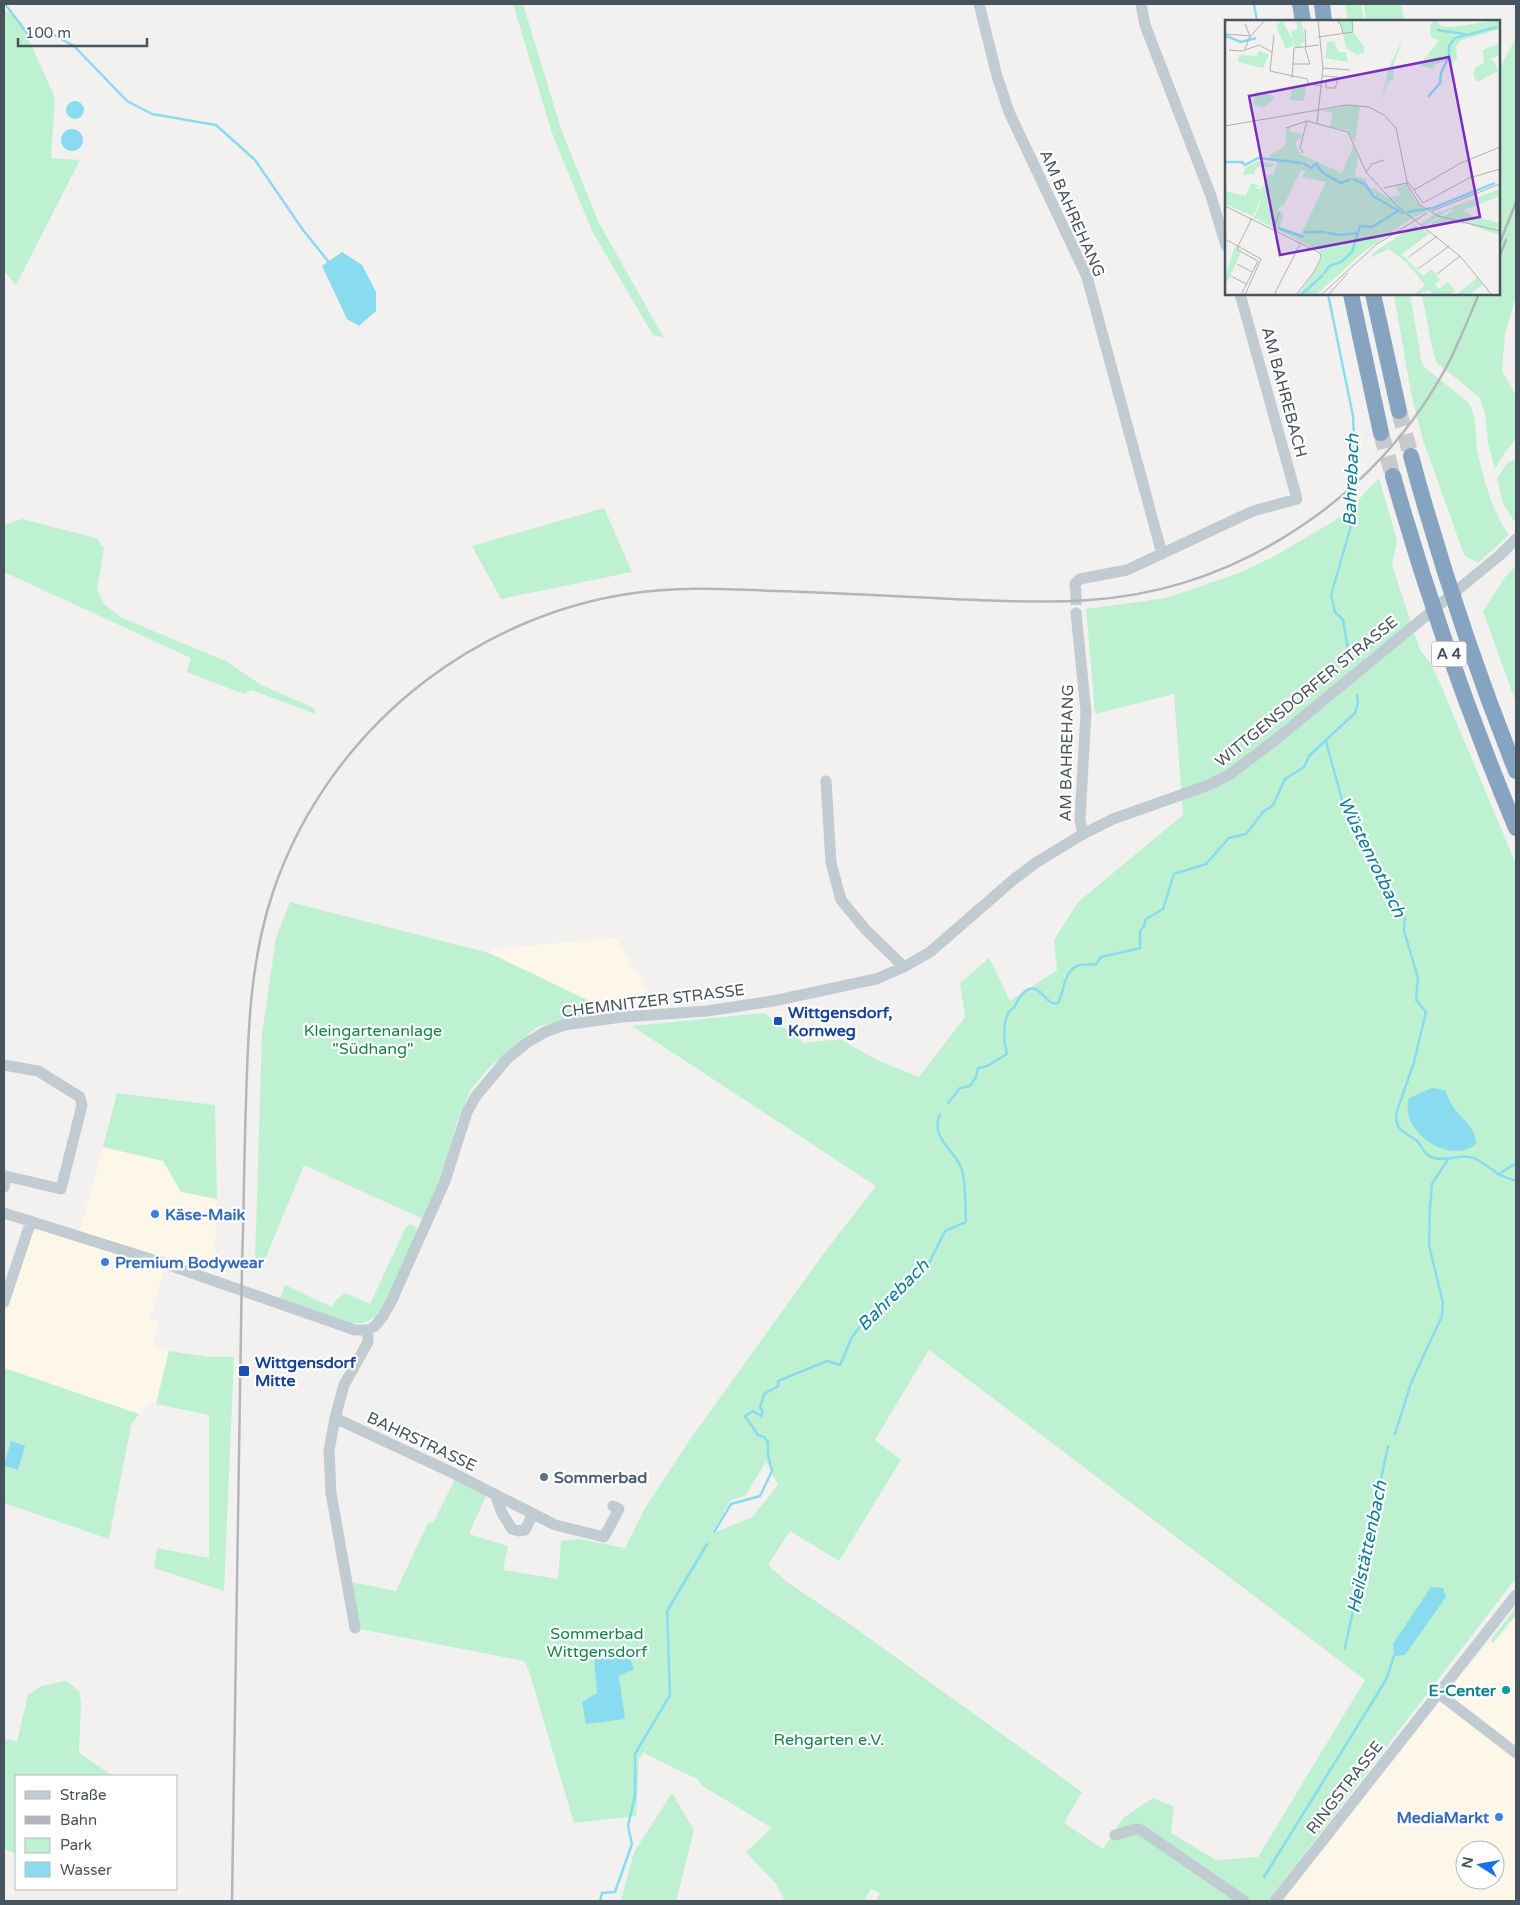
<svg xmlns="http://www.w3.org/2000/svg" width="1520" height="1905" font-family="'Varela Round',sans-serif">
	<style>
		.commercial { fill: #fdf7ea; fill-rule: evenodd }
		.green { fill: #bdf1d1; fill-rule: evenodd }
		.water { fill: #89dcf0 }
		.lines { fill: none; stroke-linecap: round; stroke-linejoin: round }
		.stream { stroke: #89dcf0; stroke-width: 2.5 }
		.minor-tunnel { stroke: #c8c9cc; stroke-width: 11; stroke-dasharray: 11 5.5; stroke-linecap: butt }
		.highway-tunnel { stroke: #c8c9cc; stroke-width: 16; stroke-dasharray: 16 8; stroke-linecap: butt }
		.minor { stroke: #c0cbd2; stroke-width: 11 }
		.highway { stroke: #86a3c0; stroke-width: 16 }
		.rail { stroke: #b2b5bb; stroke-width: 2.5 }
		.transit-dot { fill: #1a4fb4; stroke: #fff; stroke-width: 2 }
		.shop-dot { fill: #3f7fe0; stroke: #fff; stroke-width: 2 }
		.service-dot { fill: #5c6f8a; stroke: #fff; stroke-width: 2 }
		.culture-dot { fill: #0f9aa8; stroke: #fff; stroke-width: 2 }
		.labels { text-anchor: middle; stroke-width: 4.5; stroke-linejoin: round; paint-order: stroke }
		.shield { fill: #fff; stroke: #7e878e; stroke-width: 1 }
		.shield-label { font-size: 15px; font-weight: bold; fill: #47545e }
		.street-label { font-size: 16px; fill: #47545e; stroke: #fff }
		.transit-label { font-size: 16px; font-weight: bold; fill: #164399; stroke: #fff; text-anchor: start }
		.park-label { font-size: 16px; fill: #14844a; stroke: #fff }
		.shop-label { font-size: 16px; font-weight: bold; fill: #366cbe; stroke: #fff; text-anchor: start }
		.service-label { font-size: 16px; font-weight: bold; fill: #4e5e75; stroke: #fff; text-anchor: start }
		.culture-label { font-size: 16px; font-weight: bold; fill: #0d838f; stroke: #fff; text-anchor: end }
		.water-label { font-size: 18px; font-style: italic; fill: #087d9a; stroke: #fff }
		.inset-river { fill: none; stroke: #89dcf0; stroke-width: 2.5 }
		.inset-road { fill: none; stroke: #aeb2b6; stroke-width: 1 }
		.view { fill: #7b2cbf; fill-opacity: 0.15; stroke: #7b2cbf; stroke-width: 2.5 }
		.inset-edge { fill: none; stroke: #47545e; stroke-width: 2.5 }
	</style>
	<rect width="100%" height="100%" fill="#f3f0f0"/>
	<path class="commercial" d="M616 938 655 1004 608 1010 489 953 492 949Z
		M103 1147 164 1161 181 1192 217 1199 214 1274 167 1260 150 1318 159 1322 153 1346 169 1351 156 1404 148 1403 139 1414 4 1368V1320L32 1235 38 1230 77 1241Z
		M1516 1616V1901H1283L1462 1672ZM1465 1850H1495V1880H1465Z"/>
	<path class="green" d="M513 4H523L562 132 599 223 664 338 653 335 592 231 552 133Z
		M1345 4H1361L1364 21H1348Z
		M1364 4H1401L1405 21H1366Z
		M4 9 21 22 55 98 51 158 80 160 16 285 4 271Z
		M1516 38V295L1505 334 1502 370 1516 396V439L1505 452 1495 469 1488 443 1485 412 1479 397 1436 362 1431 343 1422 294H1499V69Z
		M1394 294H1410L1422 364C1433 377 1465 396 1471 407 1477 420 1475 436 1477 449 1482 475 1493 514 1509 535L1478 563 1464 555 1423 440 1411 393Z
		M1516 460V524L1503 504 1497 478 1508 462Z
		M1379 478 1397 540 1392 565 1420 650 1431 664 1440 683 1516 864V1578L1268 1901H876L880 1893 871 1889 864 1901H785L776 1884 746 1852 772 1828 701 1785 699 1780 644 1753 650 1743 639 1759 636 1816 574 1823 529 1671 524 1661 355 1628 347 1581 396 1591 428 1523H433L457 1475 488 1491 469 1534 508 1546 503 1570 558 1579 561 1541 579 1539 625 1548 645 1508 691 1438 827 1249 876 1186 632 1026 764 1013 804 1043 840 1039 879 1061 919 1077 965 1017 960 983 989 958 1010 1001 1057 970 1054 940 1078 902 1183 815 1174 694 1095 714 1086 609 1166 598 1239 573 1273 557 1344 515ZM929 1350 1365 1680 1258 1857 1216 1860 1171 1833 1174 1807 1153 1798 1123 1818 1103 1849 1064 1823 1082 1792 851 1625 787 1582 768 1565 790 1531 839 1561 901 1460 875 1440ZM766 1461 778 1485 752 1517 711 1534 730 1501 746 1495Z
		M604 508 632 572 501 599 472 546Z
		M22 519 96 538 104 548 97 589 104 604 122 618 226 661 261 685 314 708 316 714 251 690 244 694 187 672 191 658 4 572V525Z
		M1516 566V703L1483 611 1505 577Z
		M290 902 489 953 608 1010 537 1027 490 1067 471 1089 457 1121 443 1173 423 1219 304 1165 264 1262 255 1261 262 1034 276 938Z
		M117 1093 215 1105 217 1199 181 1192 163 1161 103 1147Z
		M410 1224 418 1228C409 1250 390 1308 370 1320 363 1324 356 1324 348 1322L280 1298 285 1285 332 1307 335 1301 345 1293 370 1304 406 1227Z
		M169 1351 209 1357H234L224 1591 154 1568 157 1548 209 1558V1415L156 1404Z
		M4 1368 139 1414 131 1425 109 1539 4 1503Z
		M1516 1607V1615L1493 1643 1491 1640Z
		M66 1681 79 1691 81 1701 79 1753 113 1776H16V1854L4 1849V1739L17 1741 28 1695 41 1686Z
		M672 1793 694 1830 676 1901H621L634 1852Z"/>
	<path class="water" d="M66 110a9 9 0 1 1 18 0a9 9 0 1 1-18 0Z
		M61 140a11 11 0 1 1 22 0a11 11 0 1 1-22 0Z
		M342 252 362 265 376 292V311L359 326 347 319 322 266Z
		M1432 1088 1445 1090C1448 1096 1450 1103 1454 1108 1463 1121 1476 1127 1476 1144 1450 1166 1398 1131 1409 1098Z
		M11 1441 25 1446 18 1470 4 1466Z
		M1431 1587 1443 1588 1446 1597 1405 1655 1394 1656 1393 1644Z
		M629 1656 634 1669 619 1676 625 1719 586 1724 582 1702 597 1693 594 1659Z"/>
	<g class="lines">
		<path class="stream" d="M5 4 30 37 54 35 74 46 127 101 152 114 216 125 255 160 303 230 328 261
			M1254 4 1257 21
			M1328 294 1353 416 1354 435 1348 476 1351 526 1331 595 1335 612 1343 620 1350 662
			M1326 742 1342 799 1405 917 1404 931 1418 978 1416 1000 1426 1012 1414 1062 1396 1114C1396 1134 1406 1131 1418 1142 1423 1148 1425 1156 1434 1158 1448 1162 1462 1152 1476 1159 1484 1163 1491 1169 1498 1174 1504 1177 1510 1179 1516 1181
			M948 1103 960 1088 970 1086 976 1077 978 1068 987 1066 1007 1054C1004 1043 1002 1024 1009 1012 1010 1010 1013 1009 1014 1007 1019 1000 1020 993 1029 989 1042 985 1046 1007 1058 1003 1065 990 1063 970 1080 965 1085 964 1091 965 1096 964L1101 957 1140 948V931L1144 926 1146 919 1163 909 1174 874 1206 864 1229 838 1246 834 1263 812 1273 805 1285 779 1304 767 1309 756 1355 713 1358 703 1357 695
			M1499 1174 1516 1163
			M1395 1434 1411 1383 1442 1316 1443 1303 1429 1245 1430 1206 1432 1184 1448 1159
			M714 1532 731 1504 760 1496 772 1471 768 1455V1442L764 1437 758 1435 745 1416 753 1411 761 1416 763 1412 760 1408 764 1394 778 1386V1381L827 1361 840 1365 852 1337 868 1316 886 1305 929 1263 945 1231 966 1222C965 1207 966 1183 962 1170 957 1151 929 1139 940 1114
			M1345 1648 1388 1446
			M1264 1877 1386 1680 1394 1656
			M600 1901 602 1893 615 1892 632 1844 628 1826 635 1795V1754L670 1695 667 1611 707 1544"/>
		<path class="minor-tunnel" d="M1076 594V613"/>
		<path class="highway-tunnel" d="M1399 411 1411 456
			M1381 433 1393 476"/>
		<path class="minor" d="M979 4 997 76 1009 112 1087 277 1162 554
			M1141 4 1145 25 1211 196 1226 246
			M1076 594 1075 584 1080 579 1127 570 1253 511 1297 499 1240 294
			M1076 613 1086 712 1080 820 1083 834
			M826 781 831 863 841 900 866 930 904 967
			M4 1065 38 1071 80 1097 82 1105 61 1189 6 1176 4 1187
			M4 1213 163 1263 355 1330H368L375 1326 383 1316 392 1300 445 1181 467 1112 476 1096 507 1059 528 1042 545 1032 564 1025 622 1017 707 1011 773 1001 876 979 904 967 930 952 1013 880 1037 862 1083 834 1113 819 1209 785 1229 775 1274 741 1410 629 1500 555 1516 539
			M4 1302 31 1221
			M335 1418 453 1473 555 1525 604 1537 619 1509 613 1506
			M495 1494 502 1513 512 1529 519 1531 525 1530 533 1514
			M355 1628 331 1493 329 1451 335 1418 344 1385 368 1342V1330
			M1438 1693 1516 1753
			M1115 1835 1135 1829 1141 1830 1244 1901
			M1275 1901 1516 1595"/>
		<path class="highway" d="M1300 4 1303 21
			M1322 4 1324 21
			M1351 294 1381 433
			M1373 294 1399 411
			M1411 456C1440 563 1475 668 1516 771
			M1393 476C1427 596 1468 713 1516 828"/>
		<path class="rail" d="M1499 245 1516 202
			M1499 258 1506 240
			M232 1901C235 1689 238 1477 242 1264 244 1210 244 1156 246 1102 248 1031 250 960 273 892 301 809 354 736 424 682 483 637 554 605 628 594 678 586 727 589 777 591 836 593 894 596 952 599 998 601 1044 603 1089 600 1165 595 1237 569 1300 527 1362 486 1414 429 1449 362 1460 340 1469 317 1479 294"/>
	</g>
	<g class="transit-dot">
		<rect x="773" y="1016" width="10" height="10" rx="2.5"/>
		<rect x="238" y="1365" width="12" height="12" rx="2.5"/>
	</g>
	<g class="shop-dot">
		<circle cx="155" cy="1214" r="5"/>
		<circle cx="105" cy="1262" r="5"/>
		<circle cx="1499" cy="1817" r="5"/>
	</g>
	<circle class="service-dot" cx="544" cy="1477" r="5"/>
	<circle class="culture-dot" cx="1506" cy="1690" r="5"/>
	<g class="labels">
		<rect class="shield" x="1431.5" y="641.5" width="35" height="25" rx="4"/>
		<g class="shield-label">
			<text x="1449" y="659">A 4</text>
		</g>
		<g class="street-label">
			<text transform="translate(1073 213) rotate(66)" y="6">AM BAHREHANG</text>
			<text transform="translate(1285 392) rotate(75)" y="6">AM BAHREBACH</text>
			<text transform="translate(1306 691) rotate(-39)" y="6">WITTGENSDORFER STRASSE</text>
			<text transform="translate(1066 753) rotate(-89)" y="6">AM BAHREHANG</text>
			<text transform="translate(653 1000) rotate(-7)" y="6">CHEMNITZER STRASSE</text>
			<text transform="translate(422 1441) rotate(25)" y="6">BAHRSTRASSE</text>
			<text transform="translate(1344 1787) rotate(-52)" y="6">RINGSTRASSE</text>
		</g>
		<g class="transit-label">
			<text x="788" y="1018">Wittgensdorf,<tspan x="788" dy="18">Kornweg</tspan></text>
			<text x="255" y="1368">Wittgensdorf<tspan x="255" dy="18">Mitte</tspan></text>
		</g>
		<g class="park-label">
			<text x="373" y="1036">Kleingartenanlage<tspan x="373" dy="18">"Südhang"</tspan></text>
			<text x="597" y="1639">Sommerbad<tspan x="597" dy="18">Wittgensdorf</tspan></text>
			<text x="829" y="1745">Rehgarten e.V.</text>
		</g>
		<g class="shop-label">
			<text x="165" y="1220">Käse-Maik</text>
			<text x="115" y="1268">Premium Bodywear</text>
			<text x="1489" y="1823" text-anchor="end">MediaMarkt</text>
		</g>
		<g class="service-label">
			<text x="554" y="1483">Sommerbad</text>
		</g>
		<g class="culture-label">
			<text x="1496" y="1696">E-Center</text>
		</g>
		<g class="water-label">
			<text transform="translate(1351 480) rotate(-88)" y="6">Bahrebach</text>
			<text transform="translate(1372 857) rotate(64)" y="6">Wüstenrotbach</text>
			<text transform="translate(893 1295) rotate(-45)" y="6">Bahrebach</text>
			<text transform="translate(1367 1547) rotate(-78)" y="6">Heilstättenbach</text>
		</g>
	</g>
	<g transform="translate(1225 20)">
		<rect width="275" height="275" fill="#f3f0f0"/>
		<path d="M57 0 68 20 66 12 73 8 70 0H76L80 22 76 23V28H69L68 20V26L61 29 51 6ZM111 0H127L128 12 139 27V32L132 35 121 28 116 5ZM210 0 217 6 227 7 275 0V9L236 20 231 26 232 39 225 45 224 30 222 40 208 46 209 49 194 45 214 21 206 17 205 6ZM178 19 168 46 169 58 162 63 155 85 164 47ZM109 21 114 32H121L123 42 100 38 102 22ZM273 24 275 35 262 41 268 40 273 51 252 62 248 55 250 48 259 42 258 30ZM34 31 44 34 38 48 13 42 14 35 32 36ZM81 64 79 81 65 80 67 66ZM31 71 47 75 49 79 39 87 28 85ZM121 86H135L130 122 122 110 105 107 108 93 97 91ZM65 106V111L79 115 70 122 75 134 117 153 129 124 133 138 130 156 140 158 144 168 151 169 163 178 175 175 171 167 182 164 189 179 202 192 185 199 136 234 91 275H73L90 251 97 238 95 231 29 198 35 183 34 176 37 166 44 168 38 165 41 158 45 153 48 155 53 141H47L45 135 60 126 61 108ZM76 150 80 151 77 157 101 162 76 214 55 207 59 195 53 190 55 186 58 187ZM33 141 50 144 46 147H32L29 154 18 155 20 148ZM26 163 36 166 29 167 35 169 34 183 28 196 0 184V171L21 176ZM275 169V176L239 190 247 196 275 203V215L242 204 216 202 211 208 205 204 227 191 226 189 199 206 195 204 211 193ZM190 205 205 213 177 234 198 256 207 249 215 260 210 264 214 269 223 262 230 271 224 275H211L203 270 189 275 200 265 181 242 164 229 144 238 122 258 151 231ZM10 226 16 233 1 264 0 256ZM252 258 258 265 243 275H231Z" fill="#bdf1d1" fill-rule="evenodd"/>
		<path class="inset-river" d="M212 10 240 14M1 16 16 22 31 18M203 77 215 63 216 53 224 36V26L230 18 272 7M0 142H17L20 145 33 138 77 143M78 143 86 148 91 144 98 153 116 163 126 159M128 159 141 165 148 176 179 194M182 192 208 188 270 163M53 208 79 217M79 212H101M102 213 115 215 132 213M99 254 104 246 116 242 127 232 135 206 147 207 173 191M76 275 98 255"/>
		<path class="inset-road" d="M111 0 116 5 118 14M80 9 81 28M0 14 26 16 40 0M49 15 45 51 82 59 84 64 97 66M93 17 128 12 127 0M20 29 25 16 20 4M4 30 17 31 34 25 47 32M68 44H85L80 28M98 48 125 50M67 58 69 28 94 25M97 62H101V68H110L112 63V57L98 56M92 103 98 48 93 0M0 106 122 85 144 87 159 95 171 108 183 166 195 185 213 196 275 211M61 108 82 101 123 112 141 152 172 186 235 236 267 275M78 133 75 127 82 101M141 152 147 144 159 140M183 162 198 183 244 158 275 149M159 168 182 163M189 170 236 143 275 127M0 186 95 233 96 238 89 252 71 275M207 191 275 164M49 209 54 192M0 219 36 239 20 275M13 226V230L33 241 16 275M13 226 27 198M184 237 212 216M12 244 27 252M193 249 224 226M212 254 235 236M6 256 21 264M49 275 76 222M96 275 152 224 202 193M103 275 123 253"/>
		<path class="view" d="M224 37 255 197 55 235 24 76Z"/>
		<rect width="275" height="275" class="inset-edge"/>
	</g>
	<rect width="1520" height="1905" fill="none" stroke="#47545e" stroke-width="10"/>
	<rect x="15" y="1775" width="162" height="115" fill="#ffffff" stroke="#b5bbbf"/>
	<rect x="25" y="1791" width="25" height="8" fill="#c0cbd2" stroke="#b5bbbf"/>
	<text x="60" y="1800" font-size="15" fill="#47545e">Straße</text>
	<rect x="25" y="1816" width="25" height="8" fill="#b2b5bb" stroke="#b5bbbf"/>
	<text x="60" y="1825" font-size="15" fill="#47545e">Bahn</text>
	<rect x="25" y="1838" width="25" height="15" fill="#bdf1d1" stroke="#b5bbbf"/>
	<text x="60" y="1850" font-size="15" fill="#47545e">Park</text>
	<rect x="25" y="1862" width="25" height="15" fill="#89dcf0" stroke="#b5bbbf"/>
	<text x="60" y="1875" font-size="15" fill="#47545e">Wasser</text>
	<g transform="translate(1480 1865) rotate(281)"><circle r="24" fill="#ffffff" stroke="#b5bbbf"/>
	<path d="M0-4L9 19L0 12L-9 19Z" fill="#1273ea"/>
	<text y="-8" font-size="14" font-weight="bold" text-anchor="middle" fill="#47545e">N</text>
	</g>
	<path d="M18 38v8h129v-8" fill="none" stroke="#47545e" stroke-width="2.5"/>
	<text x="25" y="38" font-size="15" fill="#47545e" stroke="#ffffff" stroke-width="4" paint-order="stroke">100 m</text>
</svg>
